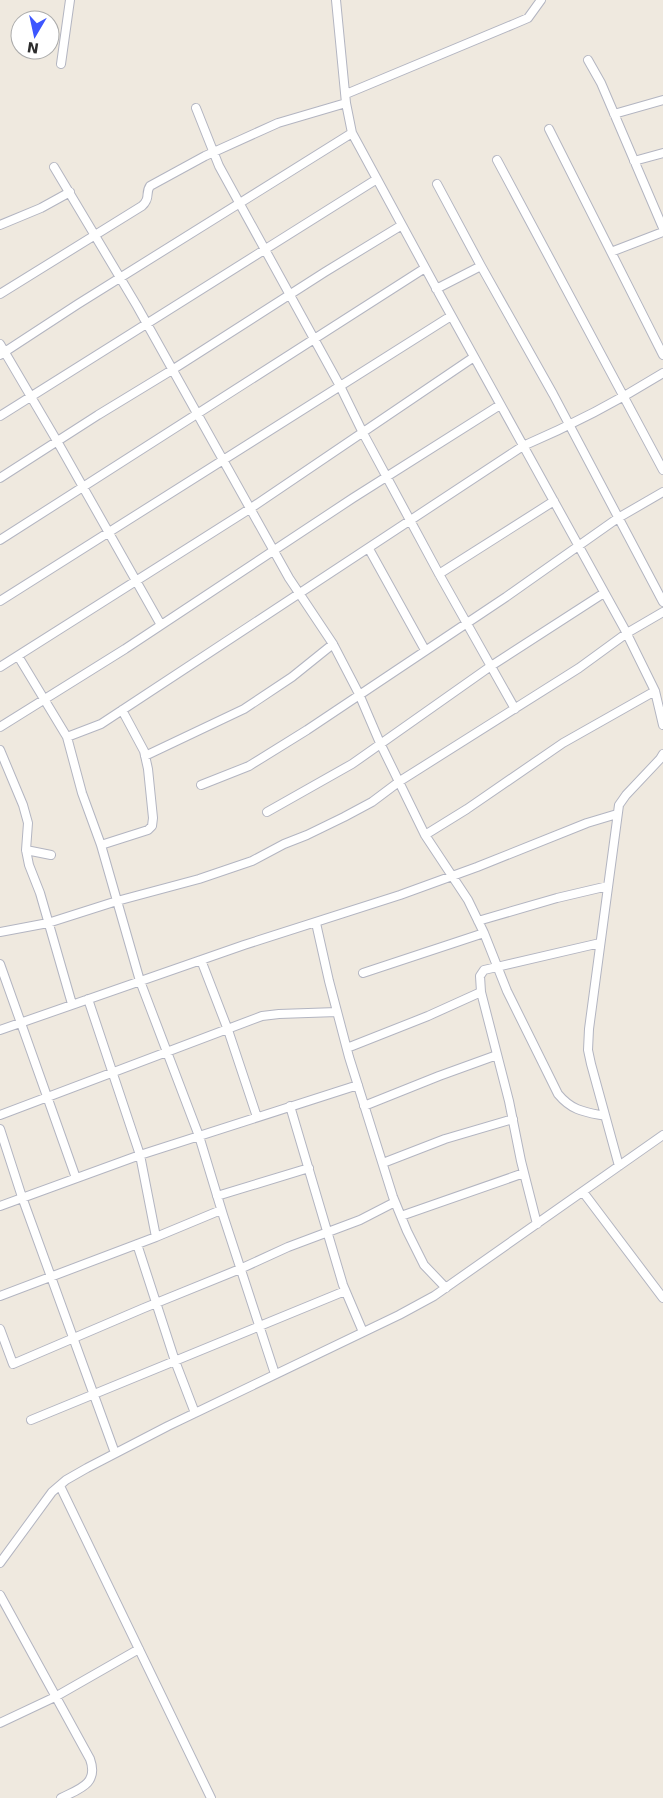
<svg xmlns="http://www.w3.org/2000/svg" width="663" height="1798" font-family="'DejaVu Sans',sans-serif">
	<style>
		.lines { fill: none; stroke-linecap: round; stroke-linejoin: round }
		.minor-casing { stroke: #b3b5c1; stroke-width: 10 }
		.minor { stroke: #fff; stroke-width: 8 }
	</style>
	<rect width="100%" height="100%" fill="#efe9df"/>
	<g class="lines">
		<g class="minor-casing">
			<path id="minor" d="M336 0 346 103 352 133 441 297 624 628 655 691 663 725
				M588 60 601 83 663 228
				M61 64 70 0
				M346 94 514 24 528 18 541 0
				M196 108 219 166 340 386 363 433 439 574 515 709
				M614 114 663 100
				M549 129 663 355
				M497 160 663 470
				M634 161 663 153
				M54 167 137 306 289 578 333 644 359 694 380 743 425 835 468 900 484 933 507 991 558 1094C572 1111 585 1112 605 1116
				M437 184 481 266 553 394 663 602
				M0 225 41 208 70 192
				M611 252 663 232
				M436 289 481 266
				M0 294 142 206C151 198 145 193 150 186L205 156 278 123 346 103
				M0 344 57 441 161 625
				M0 355 78 304 352 133
				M0 416 377 179
				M0 478 98 415 172 370 325 272 402 225
				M0 540 425 268
				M369 549 425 650
				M439 574 554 501
				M0 601 451 316
				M18 656 67 737 82 793 101 845 140 981 199 1136 223 1215 275 1374
				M0 667 251 508 474 357
				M0 727 125 649 353 498 500 405
				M67 737 101 724 523 446C572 425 618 401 663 373
				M0 750 23 805 28 823 26 850 29 865 40 893 72 1004
				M145 756 244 709 292 677 333 644
				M201 785 249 766 307 730 506 597 618 518 663 492
				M267 812 352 764 491 666 604 593
				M425 835 467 809 563 743 655 691
				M101 845 148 830 152 826 153 818 148 769 144 751 122 710
				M26 850 51 855
				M478 921 557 898 608 886
				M316 923 329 981 349 1057 393 1197 407 1231 424 1265 446 1288
				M0 932 48 923 117 901 199 879 252 861 284 844 307 835 344 817 372 802 400 781 579 668 627 633 663 612
				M201 960 228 1030 257 1117
				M0 964 76 1178
				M363 973 484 933
				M88 999 140 1155 156 1237
				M0 1030 244 945 400 895 477 867 587 823 617 814
				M347 1048 428 1016 481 992
				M290 1106 343 1285 363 1332
				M364 1106 439 1076 497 1055
				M0 1115 262 1016 279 1014 337 1012
				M0 1129 22 1197 115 1453
				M383 1163 445 1139 513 1119
				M619 1166 591 1064 588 1050 589 1029 619 805 626 795 660 759 663 754
				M583 1192 663 1298
				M217 1196 309 1168
				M0 1206 140 1155 358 1085
				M401 1216 524 1173
				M537 1224 521 1161 509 1101 481 992 480 976 484 970 497 967 600 943
				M137 1244 175 1361 195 1413
				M0 1296 156 1237 221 1210
				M0 1329 13 1364 144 1308 240 1269 288 1247 360 1220 395 1202
				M31 1420 345 1291
				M60 1486 211 1798
				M0 1563 52 1492 66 1480 87 1468 168 1426 399 1315 434 1296 663 1135
				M0 1595 90 1759C99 1784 79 1789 61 1798
				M0 1723 55 1697 139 1649"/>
		</g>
		<use href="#minor" class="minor"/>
	</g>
	<g transform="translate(35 35) rotate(189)"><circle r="24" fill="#ffffff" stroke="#ababab"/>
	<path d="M0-4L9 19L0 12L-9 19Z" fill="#3d56ff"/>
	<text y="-8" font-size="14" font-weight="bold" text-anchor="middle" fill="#2d2d2d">N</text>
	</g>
</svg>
